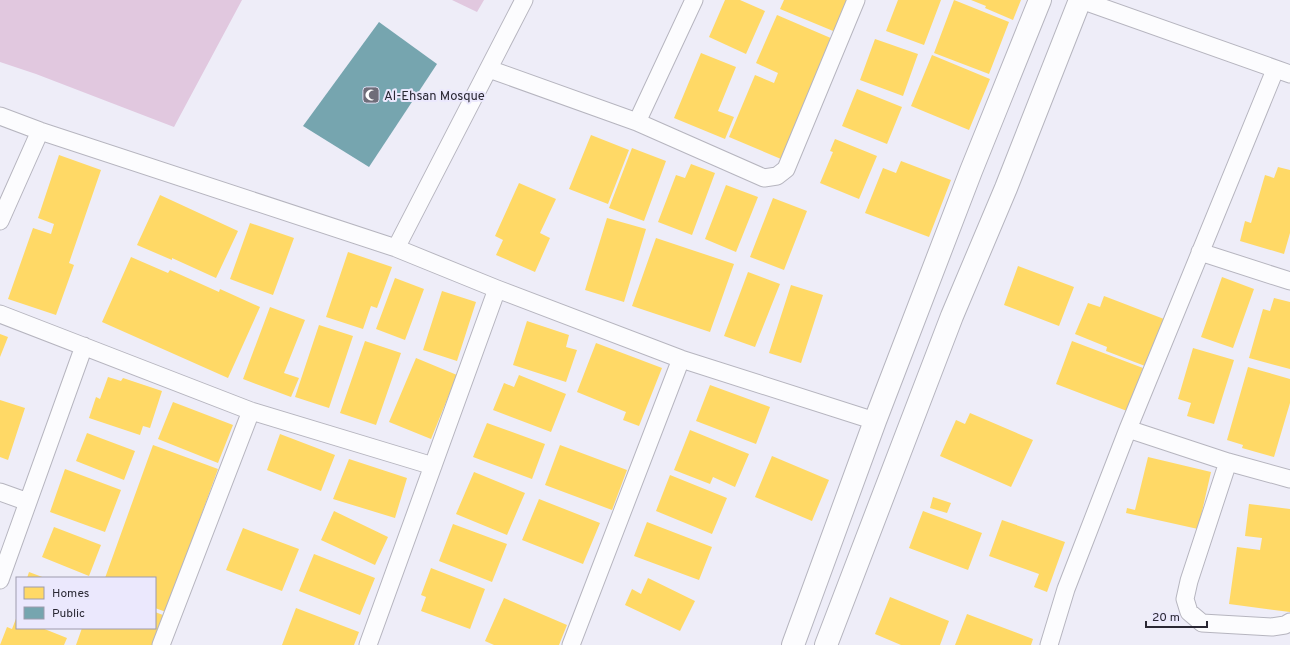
<svg xmlns="http://www.w3.org/2000/svg" width="1290" height="645" font-family="Overpass,sans-serif">
	<style>
		.green { fill: #e1c8df }
		.homes { fill: #ffd966 }
		.public { fill: #76a5af }
		.lines { fill: none; stroke-linecap: round; stroke-linejoin: round }
		.minor-casing { stroke: #b6b5bf; stroke-width: 19 }
		.tertiary-casing { stroke: #b6b5bf; stroke-width: 24 }
		.minor { stroke: #fcfcfe; stroke-width: 17 }
		.tertiary { stroke: #fcfcfe; stroke-width: 22 }
		.labels { text-anchor: middle; stroke-width: 4; stroke-linejoin: round; paint-order: stroke }
		.poi-label { font-size: 13px; fill: #2a2834; stroke: #ebe8fd; text-anchor: start }
	</style>
	<rect width="100%" height="100%" fill="#eeedf8"/>
	<path class="green" d="M0 0H242L174 127 36 74 0 62Z
		M452 0H484L477 12Z"/>
	<path class="homes" d="M725 0H740L765 11 746 54 709 37Z
		M784 0H851L838 33 780 9Z
		M898 0H941L924 45 886 31Z
		M954 0 1009 22 989 74 934 53Z
		M971 0H1021L1013 20 985 8 986 6Z
		M777 15 833 39 781 159 729 137 755 75 774 83 778 73 756 63Z
		M875 39 918 54 903 96 860 80Z
		M701 53 736 67 718 111 734 117 725 139 674 118Z
		M932 55 990 79 969 130 911 106Z
		M857 89 902 107 887 144 842 126Z
		M591 135 629 150 608 204 569 189Z
		M835 139 877 156 859 199 820 183 833 152 830 151Z
		M632 148 666 161 644 221 609 208Z
		M59 155 101 170 69 263 74 265 56 315 8 299 33 228 51 234 54 224 38 218Z
		M901 161 951 180 929 237 865 213 883 168 896 173Z
		M691 164 715 173 692 235 658 222 676 175 685 178Z
		M1278 167 1290 170V233L1284 254 1240 241 1245 221 1251 223 1265 175 1274 178Z
		M519 183 556 199 540 233 550 238 535 272 496 255 503 240 495 236Z
		M726 185 758 197 736 252 705 239Z
		M160 195 238 231 216 278 172 258V260L137 245Z
		M773 198 807 211 784 270 750 257Z
		M607 218 646 229 624 302 585 290Z
		M250 223 294 238 273 295 230 279Z
		M656 238 734 264 710 332 632 306Z
		M348 252 392 267 377 308 371 306 363 329 326 317Z
		M131 257 168 273 170 270 219 292 220 289 260 307 228 378 102 322Z
		M1018 266 1074 287 1059 326 1004 305Z
		M748 272 780 284 755 347 724 336Z
		M1222 277 1254 289 1233 348 1201 337Z
		M395 278 424 289 405 340 376 329Z
		M791 285 823 295 801 363 769 353Z
		M442 291 476 302 457 361 423 350Z
		M1104 296 1164 319 1145 366 1106 351 1107 347 1075 334 1088 303 1100 307Z
		M1274 298 1290 302V369L1249 358 1263 309 1270 311Z
		M270 307 305 320 284 373 299 378 291 397 243 379Z
		M527 321 569 335 566 347 577 350 566 382 513 365Z
		M319 325 353 336 329 408 295 397Z
		M0 334 8 337 0 357Z
		M365 341 401 353 376 425 340 413Z
		M1072 341 1143 368 1127 411 1056 384Z
		M596 343 662 368 639 426 623 420 626 412 577 392Z
		M1193 348 1234 360 1214 424 1187 416 1191 403 1178 399Z
		M416 358 457 375 431 439 389 422Z
		M1248 367 1290 379V403L1274 457 1242 448 1243 445 1227 440Z
		M519 375 566 394 551 432 493 410 504 383 514 387Z
		M108 377 121 381 123 378 162 391 150 428 143 426 140 435 89 418 96 397 100 399Z
		M710 385 770 407 756 444 696 421Z
		M0 400 25 408 8 460 0 457Z
		M173 402 233 425 218 463 158 439Z
		M970 413 1033 440 1011 487 940 456 956 420 965 424Z
		M487 423 545 444 532 479 473 457Z
		M690 430 749 454 735 487 713 477 710 484 674 470Z
		M87 433 135 451 124 480 76 461Z
		M280 434 335 455 321 491 267 470Z
		M153 445 218 469 166 612 155 608V578H105Z
		M560 445 627 470 612 510 545 485Z
		M772 456 829 480 812 521 755 497Z
		M1148 457 1211 472 1198 529 1126 513 1127 508 1135 510Z
		M349 459 407 478 395 518 333 499Z
		M65 469 121 490 105 532 50 512Z
		M474 472 525 493 507 535 456 514Z
		M670 475 727 498 712 534 656 511Z
		M933 497 951 503 947 513 930 508Z
		M539 499 600 523 583 564 522 540Z
		M1249 504 1290 509V612L1229 604 1237 547 1260 550 1262 538 1245 536Z
		M334 511 388 537 375 565 321 540Z
		M923 511 982 533 968 570 909 548Z
		M1002 520 1065 542 1047 592 1034 587 1039 574 989 556Z
		M647 522 712 547 699 580 634 556Z
		M453 524 507 544 492 582 439 561Z
		M54 527 101 545 89 576 42 557Z
		M243 528 299 549 282 591 226 570Z
		M314 554 375 578 360 615 299 591Z
		M431 568 485 589 470 629 421 611 426 597 421 595Z
		M29 572 45 578H27Z
		M648 578 695 601 680 631 625 605 632 589 641 594Z
		M890 597 949 621 940 645H901L875 634Z
		M504 598 567 625 559 645H494L485 641Z
		M296 608 359 632 354 645H282Z
		M155 612 163 615 152 645H76L82 628H155Z
		M967 614 1033 639 1031 645H955Z
		M17 616V628H42L67 638 64 645H0L7 627 12 629Z"/>
	<path class="public" d="M379 22 437 64 369 167 303 126Z"/>
	<g class="lines">
		<g class="minor-casing">
			<path id="minor" d="M1081 0 1290 74
				M489 69 637 122 764 178 777 176 786 169 856 0
				M0 116 40 131 396 248 497 289 681 359 875 421
				M637 122 694 0
				M0 221 40 131
				M396 248 524 0
				M1200 252 1290 281
				M0 314 251 411 433 466
				M1128 429 1228 462 1290 479
				M1228 462 1189 581 1185 599 1189 612 1202 623 1272 627 1285 625 1290 622
				M0 492 28 502
				M0 580 84 346
				M161 645 251 411
				M368 645 497 289
				M571 645 681 359
				M1049 645 1066 589 1128 429 1275 70"/>
		</g>
		<g class="tertiary-casing">
			<path id="tertiary" d="M793 645 875 421 971 171 1040 0
				M826 645 952 316 1006 188 1080 0"/>
		</g>
		<use href="#minor" class="minor"/>
		<use href="#tertiary" class="tertiary"/>
	</g>
	<defs>
		<g id="mosque-square" transform="scale(0.9)"><rect x="-9" y="-9" width="18" height="18" rx="4" fill="#6f6d79" stroke="#ebe8fd"/><path d="M3.5-4.9A6 6 0 1 0 3.5 4.9A5 5 0 1 1 3.5-4.9Z" fill="#fff"/></g>
	</defs>
	<g fill-rule="evenodd">
		<use href="#mosque-square" x="371" y="95"/>
	</g>
	<g class="labels">
		<g class="poi-label">
			<text x="384" y="100">Al-Ehsan Mosque</text>
		</g>
	</g>
	<rect x="16" y="577" width="140" height="52" fill="#ebe8fd" stroke="#9e9bad"/>
	<rect x="24" y="587" width="20" height="12" fill="#ffd966" stroke="#9e9bad"/>
	<text x="52" y="597" font-size="12" fill="#2a2834">Homes</text>
	<rect x="24" y="607" width="20" height="12" fill="#76a5af" stroke="#9e9bad"/>
	<text x="52" y="617" font-size="12" fill="#2a2834">Public</text>
	<path d="M1146 621v6h61v-6" fill="none" stroke="#2a2834" stroke-width="2"/>
	<text x="1152" y="621" font-size="12" fill="#2a2834" stroke="#ebe8fd" stroke-width="3" paint-order="stroke">20 m</text>
</svg>
